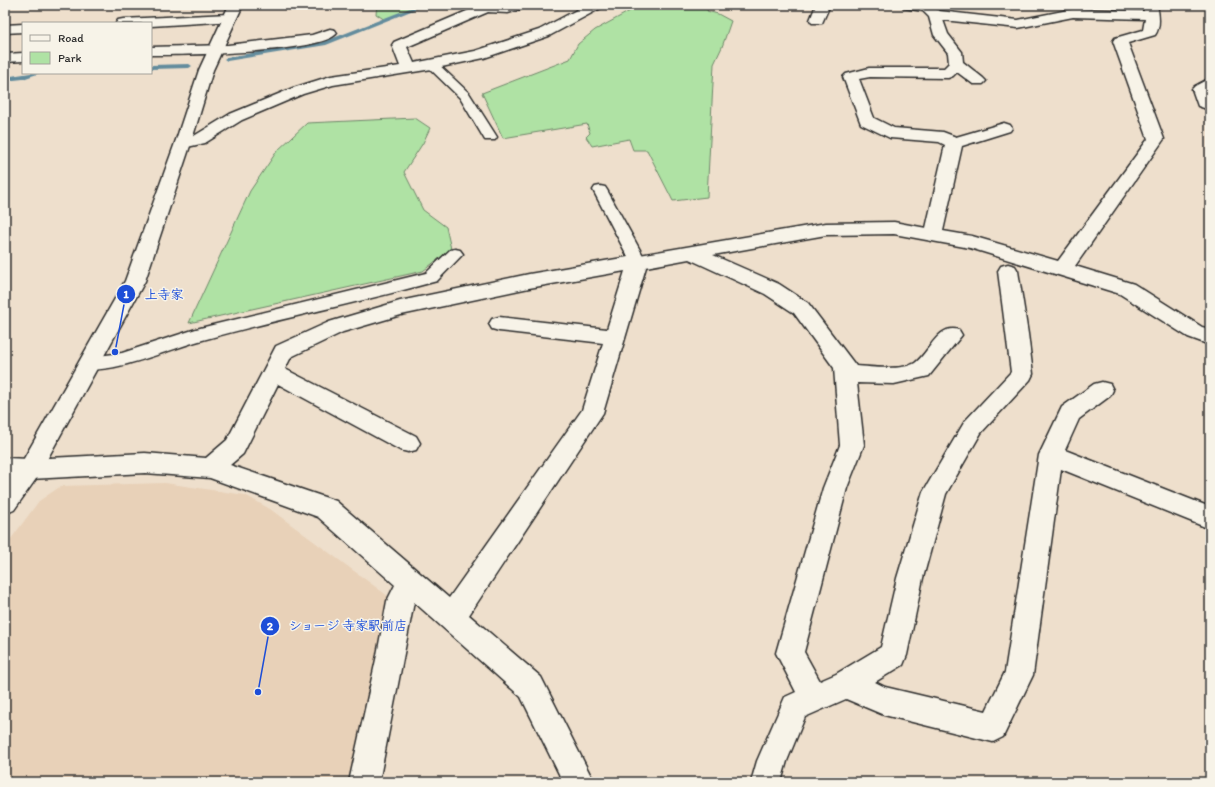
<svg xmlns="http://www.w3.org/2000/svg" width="1215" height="787" font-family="Itim,'Klee One',sans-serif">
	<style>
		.built { fill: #e8d1b8 }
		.green { fill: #afe2a4; stroke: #6d8668 }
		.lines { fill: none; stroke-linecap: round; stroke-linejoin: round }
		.stream { fill: #638c9d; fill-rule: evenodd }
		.service-casing { stroke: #2b2b2b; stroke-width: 3 }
		.minor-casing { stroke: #2b2b2b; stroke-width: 3 }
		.tertiary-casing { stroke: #2b2b2b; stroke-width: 3 }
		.service { fill: #f7f3e8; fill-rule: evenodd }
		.minor { fill: #f7f3e8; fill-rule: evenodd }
		.tertiary { fill: #f7f3e8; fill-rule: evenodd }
		.leader { fill: none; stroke: #1d4ed8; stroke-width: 1.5 }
		.callout-dot { fill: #1d4ed8; stroke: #f7f3e8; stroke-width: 1.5 }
		.mark-label { font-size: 12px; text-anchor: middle; font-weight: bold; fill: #fff }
		.callout-label { font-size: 13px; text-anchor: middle; font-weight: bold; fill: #1d4ed8; stroke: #f7f3e8; stroke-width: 3; stroke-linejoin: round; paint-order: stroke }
	</style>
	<rect width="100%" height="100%" fill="#eedfcc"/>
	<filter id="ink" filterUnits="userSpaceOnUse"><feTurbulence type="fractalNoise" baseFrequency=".025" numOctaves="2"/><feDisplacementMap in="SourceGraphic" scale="8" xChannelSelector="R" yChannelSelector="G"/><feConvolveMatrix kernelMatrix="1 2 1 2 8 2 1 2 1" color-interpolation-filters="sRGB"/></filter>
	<g filter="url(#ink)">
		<path class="built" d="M165 483 245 495 270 509 396 602 357 782H5V547L39 501 61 486Z"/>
		<path class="green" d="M377 5H420L385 20 376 14Z
			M641 5H709L707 11 718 14 731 21 722 47 714 64 707 197 673 201 647 150H633L629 139 592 146 586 137 590 133 587 124 503 138 482 93 570 59 578 44 595 30Z
			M415 118 430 128 423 143 404 172 423 210 446 227 451 249 423 271 189 323 250 191 277 151 307 123Z"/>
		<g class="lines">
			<path class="stream" d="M418 5H426L326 45 227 61 224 59 227 57 323 42Z
				M151 65 189 64 192 66 189 68 151 69Z
				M30 73H40L23 79 5 81V77Z"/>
			<g class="service-casing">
				<path id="service" d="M432 61 436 62 469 93 497 137 495 140H485L460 98 426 65Z
					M600 186 605 187 607 190 646 261 644 265 638 266 632 265 630 261 593 190 595 187Z
					M455 249 460 250 463 254 437 281C358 303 277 319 199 341 170 349 109 376 82 368L79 363 82 358 122 353 196 329 426 273 450 250Z"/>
			</g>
			<g class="minor-casing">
				<path id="minor" d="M481 5H526L524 8 508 13 488 12 407 47 414 63 475 51 539 30 586 5H603L601 8 549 36 484 58 432 69 333 85 303 94 242 120 205 143 183 148 177 147 175 143 177 139 194 136 230 114 293 88 331 76 400 66 392 45 394 42Z
					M816 5H830L822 23H812L810 20Z
					M902 5H931L939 11 1018 20 1073 9 1144 11 1143 5H1157C1159 14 1161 27 1155 35L1128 43 1164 139 1075 266 1134 284 1202 327 1210 329V345L1188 337 1120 294 970 248 894 234 826 235 713 255 779 284 808 303 856 366C871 367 902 371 915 363 930 352 938 323 959 330L962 335 929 376 894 384 857 383 864 445 847 488 804 652 820 681 836 674 881 647 897 578 923 492 965 421 1011 372 998 271 1001 266 1008 264 1015 266 1018 271 1028 334 1033 374 1030 380 981 433 946 494 923 578 907 655 903 665 875 682 885 687 986 711 1005 672 1039 455 1062 407 1094 384 1102 382 1110 384 1113 390 1110 396 1079 419 1065 450 1210 507V529L1061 469 1033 675 1003 737 993 742 884 715 846 699 805 717 787 761 781 782H751L757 761 785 697 796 692 776 653 823 488 840 445 834 368 794 313 765 294 689 259 646 267 603 413 469 615 541 677 594 782H563L521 697 414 602 379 782H349L377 655 387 601 395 585 318 517 210 478 145 473 30 479 5 478V458L30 459 145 453 206 458 227 440 276 346 329 322 400 301 529 274 826 223 894 222 926 228 945 145 939 142 890 138 861 124 843 77 846 74 869 68H944L949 63 948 53 934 35 929 17 923 11 904 8ZM1073 17 1145 19 1143 30 1115 38 1113 41 1148 139 1058 261 972 236 943 231 962 146 1010 131 1012 128 1010 125 1004 123 956 137 943 132 894 128 874 118 859 79 870 77 948 78 953 76 957 72 973 84H983L986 81 983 78 963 62 962 52 948 34 943 20 1018 28ZM625 271 607 329 499 317 492 319 489 324 492 329 499 331 603 343 582 410 449 598 336 501 230 465 243 454 278 384 400 450 408 452 416 450 420 443 416 436 285 369 291 357 343 332 401 315 529 288Z
					M229 14 234 15 236 18 234 21 151 26V23H116L118 20 123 19Z
					M23 24V32L5 33V25Z
					M330 29 335 30 337 33C324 53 180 55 151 55V47L228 45 312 35Z
					M23 53V61L5 62V54Z
					M1210 78V89L1208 91 1210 110 1198 106 1192 89 1195 86Z"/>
			</g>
			<g class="tertiary-casing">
				<path id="tertiary" d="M229 5H243L213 70 191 143 145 281 38 476 14 510 5 514V484L22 462 125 281 175 143 199 70Z"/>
			</g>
			<use href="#service" class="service"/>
			<use href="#minor" class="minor"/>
			<use href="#tertiary" class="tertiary"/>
		</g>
	</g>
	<path class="leader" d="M115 352L126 294M258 692L270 626"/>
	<g class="callout-dot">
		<circle cx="115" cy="352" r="4"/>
		<circle cx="258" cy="692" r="4"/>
		<circle cx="126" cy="294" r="10"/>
		<circle cx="270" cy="626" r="10"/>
	</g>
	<g class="mark-label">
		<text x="126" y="298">1</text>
		<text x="270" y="630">2</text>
	</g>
	<g class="callout-label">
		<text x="164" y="299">上寺家</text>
		<text x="348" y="630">ショージ 寺家駅前店</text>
	</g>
	<rect width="1215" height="787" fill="none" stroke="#f7f3e8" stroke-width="20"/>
	<rect x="10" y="10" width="1195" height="767" fill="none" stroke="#2b2b2b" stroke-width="1.5" filter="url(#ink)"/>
	<rect x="22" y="22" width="130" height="52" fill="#f7f3e8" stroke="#a5a39c"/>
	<rect x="30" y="35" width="20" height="6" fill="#f7f3e8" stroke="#a5a39c"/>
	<text x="58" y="42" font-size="12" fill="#2b2b2b">Road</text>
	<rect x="30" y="52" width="20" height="12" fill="#afe2a4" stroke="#a5a39c"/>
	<text x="58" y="62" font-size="12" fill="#2b2b2b">Park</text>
</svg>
